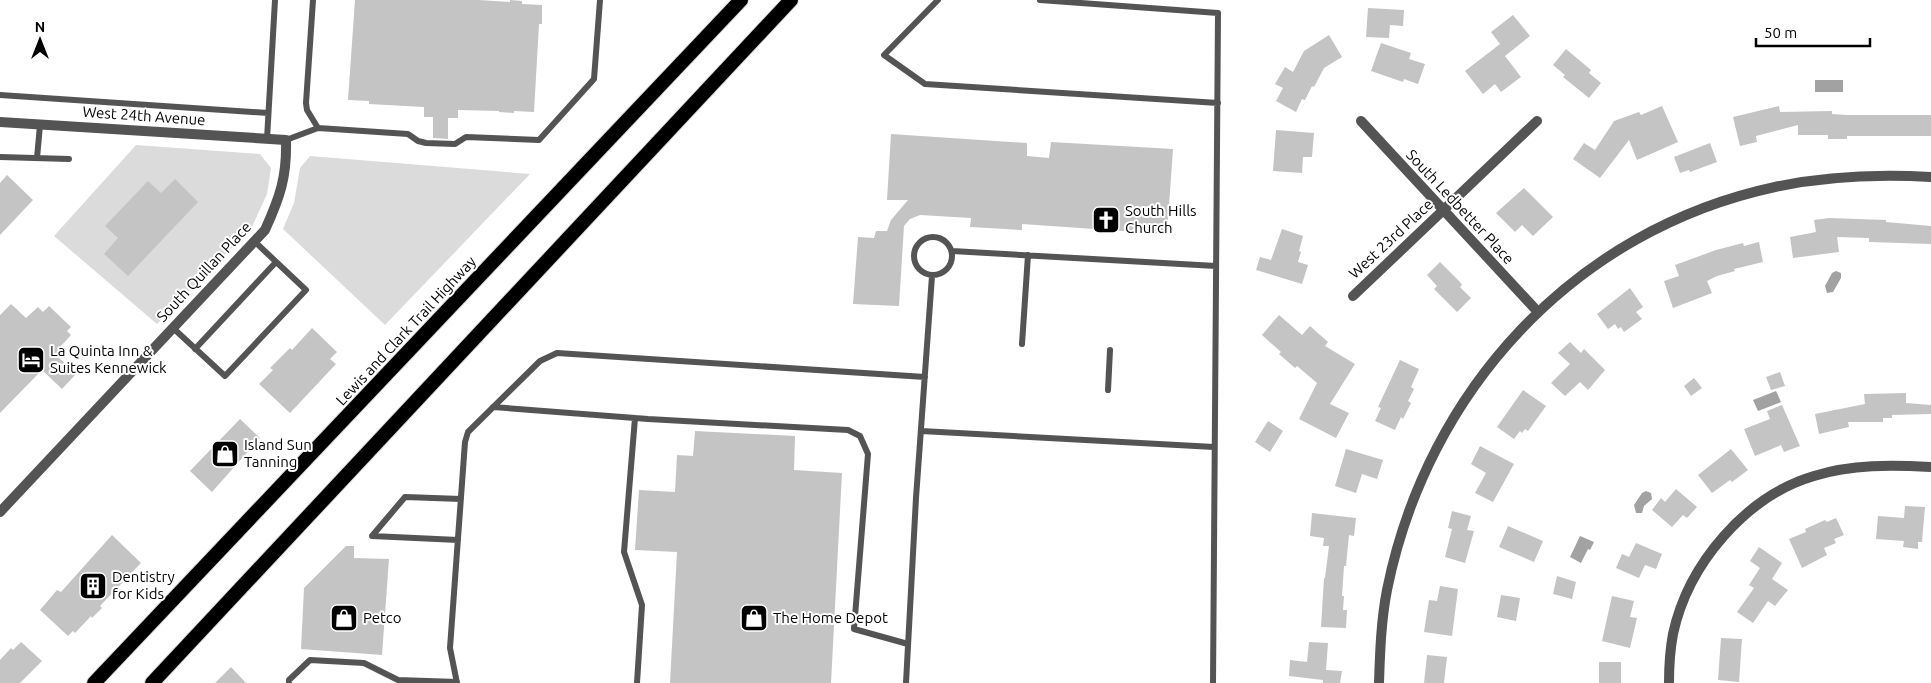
<svg xmlns="http://www.w3.org/2000/svg" width="1931" height="683" font-family="Ubuntu,sans-serif">
	<style>
		.green { fill: #dbdbdb }
		.water { fill: #a2a2a2 }
		.building { fill: #c4c4c4 }
		.lines { fill: none; stroke-linecap: round; stroke-linejoin: round }
		.trunk-casing { stroke: #dbdbdb; stroke-width: 16 }
		.service { stroke: #545454; stroke-width: 6 }
		.minor { stroke: #545454; stroke-width: 10 }
		.trunk { stroke: #000; stroke-width: 14 }
		.labels { text-anchor: middle; stroke-width: 4; stroke-linejoin: round; paint-order: stroke }
		.street-label { font-size: 15px; fill: #000; stroke: #fff }
		.poi-label { font-size: 15px; fill: #000; stroke: #fff; text-anchor: start }
	</style>
	<rect width="100%" height="100%" fill="#fff"/>
	<path class="green" d="M136 145 260 154 271 168 267 194 252 227 157 324 54 236Z
		M310 156 530 174 385 325 283 229 294 203 300 168Z"/>
	<path class="water" d="M1815 80H1843V92H1815Z
		M1836 271 1841 273V278L1833 292 1827 293 1825 286 1832 273Z
		M1776 391 1781 402 1758 411 1753 400Z
		M1646 491 1651 493 1652 499 1644 506 1642 513H1636L1634 505 1642 493Z
		M1580 536 1594 542 1590 550 1588 549 1581 563 1570 557Z"/>
	<path class="building" d="M355 0H479L510 2V0L522 1V4L542 5V24H539L534 112 514 111V113L499 112V111L458 110V118H448V139L433 138V117H424V107L369 104V101L348 100Z
		M1368 8 1404 10 1403 26 1390 25 1389 38 1366 37Z
		M1513 15 1530 36 1505 56 1521 77 1501 92 1495 84 1483 94 1465 71 1500 44 1491 32Z
		M1329 35 1342 57 1324 68 1314 87 1312 86 1305 100 1302 99 1296 112 1276 101 1283 88 1275 84 1285 67 1293 72 1304 51Z
		M1381 43 1411 53 1409 59 1425 64 1418 84 1404 79 1403 82 1371 71Z
		M1566 49 1591 70 1589 73 1601 83 1589 98 1563 77 1565 75 1553 65Z
		M1662 106 1678 142 1637 160 1629 140 1600 178 1573 159 1584 143 1595 150 1614 121 1639 112 1641 115Z
		M1779 106 1780 112 1832 111V114L1847 115H1931V136H1847V139H1828V135H1798V125L1756 136 1757 142 1740 146 1733 117Z
		M1276 130 1314 133 1312 157H1303L1302 173 1273 171Z
		M891 134 1027 143V156L1049 158 1051 142 1173 149 1167 234 1022 224V230L970 227 971 218 920 215 910 219 904 226 899 306 853 304 858 237 874 238 876 231H887L891 220 908 200H887Z
		M1710 143 1717 162 1690 172 1689 170 1680 173 1674 157Z
		M7 175 33 200 0 235V183Z
		M175 179 198 202 128 276 104 254 118 238 105 226 148 181 161 193Z
		M1524 188 1553 217 1533 236 1522 225 1515 232 1496 213Z
		M1829 218 1886 220V222L1931 226V244L1869 242V238L1837 237 1839 252 1793 258 1790 237 1816 232 1814 220Z
		M1282 229 1303 236 1299 251 1301 252 1298 262 1308 265 1302 284 1256 270 1260 257 1271 260Z
		M1759 242 1763 262 1734 269 1735 271 1717 276 1707 281 1712 293 1673 308 1664 281 1679 276 1675 265 1716 250 1743 243 1744 246Z
		M1440 262 1460 282 1462 285 1460 287 1471 298 1457 312 1434 289 1437 286 1427 275Z
		M1630 288 1643 307 1636 312 1642 319 1624 332 1621 327 1618 329 1615 324 1608 329 1597 314Z
		M11 304 26 318 38 307 43 312 49 306 71 327 67 331 71 335 60 347 62 349 56 355 76 374 62 389 42 370 0 413V315Z
		M1279 315 1302 335 1310 326 1328 342 1325 346 1355 364 1330 404 1349 413 1336 438 1299 419 1317 383 1297 366 1295 368 1279 354 1281 352 1262 335Z
		M312 328 337 352 330 359 336 364 290 413 259 384 273 370 270 368 290 348 292 350Z
		M1570 342 1581 353 1584 349 1605 370 1588 390 1580 382 1565 396 1551 383 1570 364 1558 353Z
		M1400 360 1419 369 1411 387 1414 389 1408 401 1411 403 1403 419 1401 417 1395 430 1375 421 1381 408 1378 407Z
		M1780 372 1785 386 1771 390 1766 377Z
		M1694 378 1702 388 1691 396 1684 386Z
		M1523 390 1546 406 1528 431 1525 429 1522 433 1520 431 1514 439 1497 427Z
		M1906 393V403L1931 405V414L1892 415V418H1883V422H1848L1849 427 1819 434 1815 414 1865 404 1864 394Z
		M1782 405 1800 446 1784 452 1781 445 1755 456 1744 429 1770 419 1767 411Z
		M240 419 260 438 212 492 190 471Z
		M1268 421 1283 431 1270 452 1255 442Z
		M695 431 795 436 794 470 842 473 831 683H670L677 552 635 550 639 490 675 492 677 455 693 456Z
		M1480 446 1514 464 1493 502 1475 493 1486 473 1471 464Z
		M1346 449 1383 460 1377 479 1362 474 1356 493 1335 486Z
		M1731 449 1748 470 1732 482 1730 480 1712 493 1698 475Z
		M1676 489 1697 507 1687 518 1683 515 1672 527 1652 510 1661 498 1665 502Z
		M1905 506 1925 507 1922 542H1918V549L1903 547 1904 541 1876 539 1878 516 1904 518Z
		M1452 511 1471 516 1467 530 1474 531 1465 563 1445 557 1452 529 1448 528Z
		M1312 513 1356 518 1354 536 1349 535 1346 566H1344L1342 596H1344L1343 610H1347L1346 628 1321 627 1324 578H1325L1329 546H1323L1324 538 1310 536Z
		M1836 518 1844 535 1834 539 1836 543 1824 548 1827 555 1802 568 1789 539 1806 532 1805 529 1825 520 1827 522Z
		M1508 526 1543 541 1534 562 1499 547Z
		M112 535 141 563 100 606 102 608 92 618 91 616 75 633 73 631 68 636 40 610 57 590 61 592Z
		M1636 543 1662 554 1656 569 1645 565 1639 578 1616 568 1622 554 1629 557Z
		M346 546H354V558L389 559 382 655 301 649 304 588Z
		M1759 547 1782 563 1772 579 1788 590 1775 606 1768 601 1753 623 1737 612 1754 588 1749 585 1760 568 1750 561Z
		M1557 576 1576 582 1572 599 1553 594Z
		M1440 586 1458 589 1452 636 1424 632 1429 600 1437 601Z
		M1501 595 1520 598 1516 621 1497 617Z
		M1612 596 1634 601 1630 617 1637 618 1630 648 1602 641Z
		M1721 638 1742 639 1739 682 1718 680Z
		M21 642 42 661 20 683H0V660L11 648 13 650Z
		M1309 642 1328 643 1326 670 1342 671 1340 683H1323V680L1289 676 1290 660 1307 662Z
		M1427 655 1447 657 1444 683H1424Z
		M1599 662H1621V683H1599Z
		M231 667 246 683H215Z"/>
	<g class="lines">
		<g class="trunk-casing">
			<path id="trunk" d="M94 683 741 0
				M152 683 791 0"/>
		</g>
		<path class="service" d="M313 0 306 103 307 110 318 128
			M938 0 884 55 925 84 1218 103
			M1040 0 1218 13 1213 683
			M0 95 268 113
			M267 139 275 0
			M286 140 318 128 408 134 418 141 426 143 455 144 466 137 539 140 594 79 600 0
			M0 157 69 159
			M37 158 40 125
			M914 256a19 19 0 1 1 38 0a19 19 0 1 1-38 0Z
			M952 251 1216 266
			M173 328 225 376 306 290 254 241
			M1022 344 1028 255
			M195 349 276 262
			M1108 390 1110 350
			M493 407 648 419 848 430 860 436 868 454 854 629 908 644
			M635 418 624 552 642 605 637 683
			M921 431 1214 447
			M458 540 372 536 405 497 461 499
			M289 683V680L310 660 364 663 398 680 457 682
			M457 683 450 648 465 442 468 432 540 361 557 353 925 377
			M906 683 916 498 932 276"/>
		<path class="minor" d="M1361 121 1538 312
			M0 122 286 140C287 177 280 197 265 230L0 512
			M1353 296 1537 121
			M1379 683C1380 652 1381 621 1387 590 1427 391 1574 230 1775 187 1826 176 1879 174 1931 177
			M1669 683C1669 667 1670 650 1673 634 1688 564 1746 496 1814 476 1852 464 1892 465 1931 467"/>
		<use href="#trunk" class="trunk"/>
	</g>
	<defs>
		<g id="church-square" transform="scale(1.4375)"><rect x="-9" y="-9" width="18" height="18" rx="4" fill="#000" stroke="#fff"/><path d="M-1.2-6h2.4v3.5h3.3v2.4h-3.3V6h-2.4V-.1h-3.3v-2.4h3.3Z" fill="#fff"/></g>
		<g id="hotel-square" transform="scale(1.4375)"><rect x="-9" y="-9" width="18" height="18" rx="4" fill="#000" stroke="#fff"/><path d="M-6-4.5h1.5V1H6V5H4.5V3h-9V5H-6ZM-4 0a1.8 1.8 0 1 1 3.6 0ZM.5 0V-2.5h3Q6-2.5 6 0Z" fill="#fff"/></g>
		<g id="shop-square" transform="scale(1.4375)"><rect x="-9" y="-9" width="18" height="18" rx="4" fill="#000" stroke="#fff"/><path d="M-5-2.5h2.3a2.7 3.5 0 0 1 5.4 0H5L5.5 6h-11ZM-1.5-2.5h3a1.5 2.3 0 0 0-3 0Z" fill="#fff"/></g>
		<g id="building-square" transform="scale(1.4375)"><rect x="-9" y="-9" width="18" height="18" rx="4" fill="#000" stroke="#fff"/><path d="M-4-6H4V6H1V3H-1V6H-4ZM-2.5-4.3h1.7v1.8h-1.7ZM.8-4.3h1.7v1.8H.8ZM-2.5-1h1.7V.8h-1.7ZM.8-1h1.7V.8H.8Z" fill="#fff"/></g>
	</defs>
	<g fill-rule="evenodd">
		<use href="#church-square" x="1106" y="220"/>
		<use href="#hotel-square" x="31" y="360"/>
		<use href="#shop-square" x="225" y="454"/>
		<use href="#building-square" x="93" y="586"/>
		<use href="#shop-square" x="344" y="618"/>
		<use href="#shop-square" x="754" y="618"/>
	</g>
	<g class="labels">
		<g class="street-label">
			<text transform="translate(144 116) rotate(4)" y="5">West 24th Avenue</text>
			<text transform="translate(1460 207) rotate(47)" y="5">South Ledbetter Place</text>
			<text transform="translate(1391 239) rotate(-43)" y="5">West 23rd Place</text>
			<text transform="translate(204 272) rotate(-47)" y="5">South Quillan Place</text>
			<text transform="translate(406 331) rotate(-47)" y="5">Lewis and Clark Trail Highway</text>
		</g>
		<g class="poi-label">
			<text x="1125" y="216">South Hills<tspan x="1125" dy="17">Church</tspan></text>
			<text x="50" y="356">La Quinta Inn &amp;<tspan x="50" dy="17">Suites Kennewick</tspan></text>
			<text x="244" y="450">Island Sun<tspan x="244" dy="17">Tanning</tspan></text>
			<text x="112" y="582">Dentistry<tspan x="112" dy="17">for Kids</tspan></text>
			<text x="363" y="623">Petco</text>
			<text x="773" y="623">The Home Depot</text>
		</g>
	</g>
	<g transform="translate(40 40)" stroke="#ffffff" stroke-width="4" paint-order="stroke">
	<path d="M0-4L9 19L0 12L-9 19Z" fill="#000000"/>
	<text y="-8" font-size="14" font-weight="bold" text-anchor="middle" fill="#000000">N</text>
	</g>
	<path d="M1756 38v8h114v-8" fill="none" stroke="#000000" stroke-width="2.5"/>
	<text x="1764" y="38" font-size="15" fill="#000000" stroke="#ffffff" stroke-width="4" paint-order="stroke">50 m</text>
</svg>
